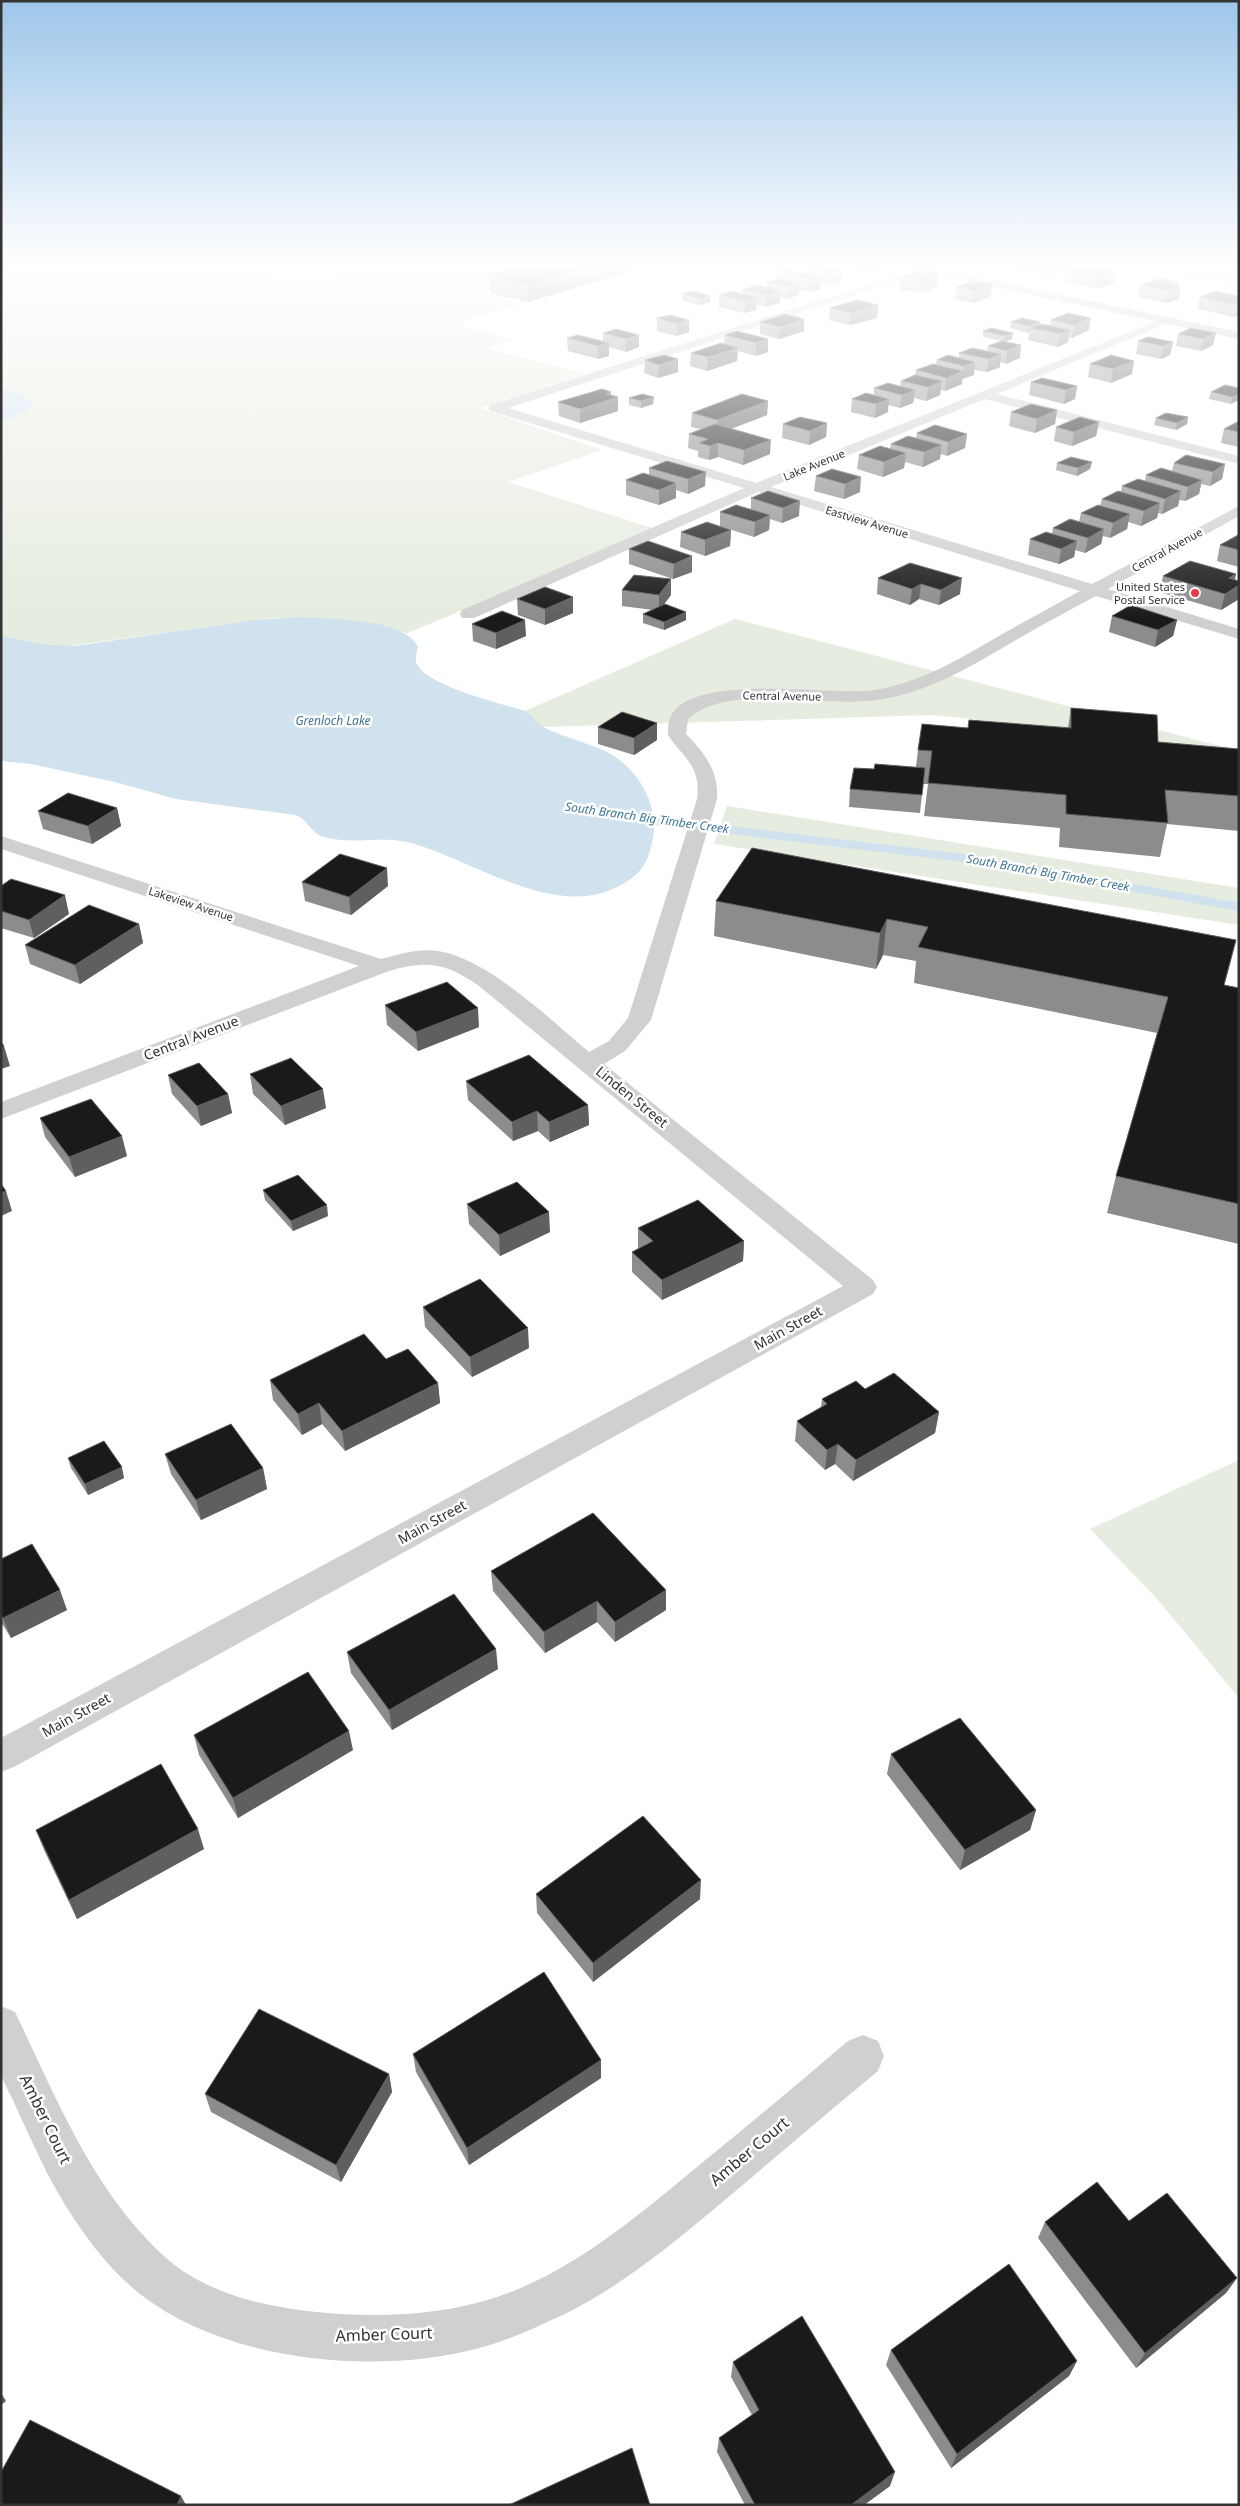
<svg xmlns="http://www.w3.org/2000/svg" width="1240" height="2506" font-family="'Noto Sans',sans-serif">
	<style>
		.green { fill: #e6ecdf }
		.water { fill: #cfe2ee }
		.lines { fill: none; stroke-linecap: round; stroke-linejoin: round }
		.stream { stroke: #cfe2ee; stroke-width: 8 }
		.minor { fill: #d0d0d0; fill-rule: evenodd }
		.secondary { fill: #bdbdbd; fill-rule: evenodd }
		.wall { fill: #8c8c8c }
		.shaded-wall { fill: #5f5f5f }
		.building { fill: #1a1a1a; stroke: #5f5f5f }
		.poi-dot { fill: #e63946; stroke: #fff; stroke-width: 2 }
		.labels { text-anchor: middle; stroke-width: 5; stroke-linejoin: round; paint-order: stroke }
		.far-street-label { font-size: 11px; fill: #333; stroke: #fff }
		.far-poi-label { font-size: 11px; fill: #333; stroke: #fff; text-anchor: end }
		.far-water-label { font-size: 12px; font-style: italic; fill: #3f7597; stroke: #fff }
		.street-label { font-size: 14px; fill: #333; stroke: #fff }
		.near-street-label { font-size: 16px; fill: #333; stroke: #fff }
	</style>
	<rect width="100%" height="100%" fill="#fff"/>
	<path class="green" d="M1 268H243L306 283 363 268H571L483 292 522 304 455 323 511 340 487 348 584 374 480 408 602 450 508 482 655 529 408 633 273 618 62 647 1 640Z
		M1129 268H1239V287Z
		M735 619 1239 751V764L1140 736 932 715 542 727 525 711Z
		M727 806 1239 888V925L714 844Z
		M1239 1460V1698L1158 1600 1090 1529Z"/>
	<path class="water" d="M1 388 20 394 31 402 32 406 25 412 1 422Z
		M301 617C328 619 406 618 418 647 417 651 415 658 416 662 422 685 503 704 525 711 532 715 538 725 545 728 564 737 585 742 605 751 637 767 659 803 653 838 648 864 641 875 617 887 552 920 469 857 407 842 380 836 351 845 324 837 311 834 307 818 295 815L176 799 115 782 31 764 1 761V636L40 644 75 646 255 620Z"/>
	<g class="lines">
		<path class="stream" d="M640 819 979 860 1239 907"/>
		<path class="minor" d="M921 268 931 270 508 408 756 483 1164 318 1170 321 1168 323 997 394 1239 456V464L985 399 771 487 1092 584 1239 506V516L1108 589 1239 629V639L1096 596C1069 610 1042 625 1016 640 972 666 928 693 877 700 824 708 728 682 688 719L686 734C705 753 719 772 717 799L651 1020 625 1051 604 1064 873 1280 877 1287 873 1294 14 1767 1 1772V1738L843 1286 479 986C446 963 427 960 389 971L1 1119V1102L359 966 1 849V836L381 959C400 954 419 948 438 951 489 959 549 1019 589 1052L609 1041 628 1018 697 799C701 765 684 759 668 735 668 729 668 721 671 716 691 674 824 694 864 691 915 687 961 658 1004 633 1029 619 1055 605 1080 591L758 492 474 618H462L460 614 462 610 744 488 490 411 488 408 490 405Z
			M1 2006 15 2012C57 2099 93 2192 166 2258 206 2293 264 2307 316 2312 375 2318 440 2316 497 2297 575 2271 641 2213 703 2162 752 2122 800 2082 848 2041L863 2035 878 2041 884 2056 878 2071C831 2110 785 2149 738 2189 678 2239 618 2292 545 2323 524 2333 502 2342 479 2348 375 2376 227 2362 140 2294 101 2263 70 2216 47 2173 35 2148 23 2123 12 2098 8 2090 2 2080 1 2071 0 2050 1 2027 1 2006Z"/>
		<path class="secondary" d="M913 268H934L1239 332V339L918 271Z"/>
	</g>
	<path class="wall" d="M641 268 528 302 490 293 489 275Z
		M702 268H727L716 271Z
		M804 268H836L842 269 841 281 831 285 821 283 820 289 810 292 800 290 799 295 786 299 780 297V303L766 307 757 305 756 310 744 313 719 307V295L742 294V290L767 288V282L775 280 776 272 804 273Z
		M845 268H881V269L868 274Z
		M1014 268H1064V269L1048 275 1032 272 1026 274 1013 271Z
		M918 270 938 285 924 292 900 290 901 278Z
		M1066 270 1116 271 1114 283 1098 289 1064 282Z
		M1178 282 1177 286 1181 287 1179 299 1166 303 1138 297 1140 285Z
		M992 284 991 296 973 303 955 299 956 287Z
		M692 291 710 302 699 305 682 300V294Z
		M1239 296V315L1234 317 1198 309 1200 297Z
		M878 305 877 318 850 325 829 320 830 308Z
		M1068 313 1089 330 1072 338 1069 337 1068 342 1058 347 1028 340 1030 332 1028 333 1010 328 1011 322 1040 324 1050 325 1051 320Z
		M670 315 689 332 676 336 657 331V318Z
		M804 319V331L779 339 760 334V322Z
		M991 328 1012 339 1006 341 1020 358 1006 364 1000 362V367L987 372 974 370V375L962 379V384L945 391 941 390 940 395 926 401 914 398 913 403 900 408 888 405V412L875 418 851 412 852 399 874 395V388L900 386 901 381 915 375 916 370 936 364 937 360 959 358V353L987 351 988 346 1001 341 983 337V331Z
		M1191 328 1213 345 1201 351 1176 346 1178 334Z
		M616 329 639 347 626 352 609 347V356L598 359 568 351 567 338 603 341V333Z
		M725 335 768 339V352L756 356 738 351 737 361 707 371 690 366 691 353 724 344Z
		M1138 341 1173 342 1170 355 1161 359 1136 354Z
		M678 359V372L658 378 644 373 645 360Z
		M1090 364 1132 374 1111 383 1088 377Z
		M1031 382 1077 386 1075 399 1064 404 1029 395Z
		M1239 388 1231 404 1209 399 1211 392Z
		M611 392V395L618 397V411L580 423 559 416 558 402Z
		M629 398 653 404 641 408 629 405Z
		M768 401 767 415 731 429 770 454 743 465 718 457 709 460 698 457V451L688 448 689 434 701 429 691 427 692 413Z
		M1057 410 1055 424 1035 433 1009 426 1011 412Z
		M1188 417 1187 424 1176 430 1154 425 1156 418Z
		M1099 422 1096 436 1072 446 1054 441 1056 427Z
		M1239 422V447L1221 443 1224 429Z
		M827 423 826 437 809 445 782 438 783 424Z
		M917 433 967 434 965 448 947 456 940 454V459L923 467 905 462 904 468 883 477 857 469 859 455 890 449 891 444 916 438Z
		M667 461 705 486 688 494 676 490V498L659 505 626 495V480L649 475V468Z
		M1092 462 1090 469 1077 476 1056 470 1057 463Z
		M1174 463 1225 464 1222 479 1210 486 1201 484 1199 494 1185 501 1179 500 1178 506 1162 514 1158 513 1157 518 1141 526 1128 522 1127 529 1110 538 1103 536 1101 544 1085 553 1075 550 1074 557 1059 564 1028 555 1030 539 1052 534 1053 528 1079 522 1081 513 1100 506 1102 499 1121 492 1122 486 1145 481 1146 475 1172 471Z
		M832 469 860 492 844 499 814 491 816 476Z
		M768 491 799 516 782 523 770 519 769 530 754 537 722 527 731 530 730 546 705 556 680 547 681 532 720 527V512L751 509V498Z
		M1239 535V567L1217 561 1220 545Z
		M629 549 692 556V572L673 579 629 564Z
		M910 563 960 594 939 605 919 599 910 605 877 594 878 578Z
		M1236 574 1235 580 1239 581V599L1221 610 1159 592 1163 576Z
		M622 590 671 595 663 605 686 612V620L664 630 643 623V614L653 610 622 606Z
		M573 597V613L545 625 518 615 517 599Z
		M1112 616 1177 620 1173 636 1155 647 1109 632Z
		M472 624 526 636 496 649 473 641Z
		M1071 708 1158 742 1239 749V831L1167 824 1160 857 1059 847 1060 828 924 816 928 784H923L920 813 849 807 850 789 874 769 916 767 918 750 968 728H1068Z
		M657 723V740L634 755 598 744V727Z
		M117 808 121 826 92 844 43 829 38 811Z
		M752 848 1224 985 1239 988V1244L1107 1213 1116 1176 1157 1033 914 983 916 961 883 955 876 969 714 936 716 901Z
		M302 882 388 886 351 915 305 901Z
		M1 886 69 914 34 938 1 928Z
		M139 924 143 943 80 984 30 964 25 945Z
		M385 1005 479 1027 418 1051 387 1025Z
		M250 1074 326 1108 285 1125 253 1094Z
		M168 1075 228 1094 232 1113 201 1126 172 1094Z
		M466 1081 588 1105 589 1125 550 1142 538 1131 513 1141 468 1100Z
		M40 1118 127 1156 75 1177 45 1137Z
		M263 1190 328 1216 293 1231 265 1200Z
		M467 1204 550 1232 500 1256 469 1224Z
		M638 1228 744 1241 743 1261 662 1300 632 1272V1252L639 1249 638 1248Z
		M423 1307 529 1348 472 1377 425 1327Z
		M386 1359 438 1383 440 1403 345 1451 322 1424 302 1435 273 1400 270 1380Z
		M865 1389 939 1412 935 1433 853 1481 835 1464 825 1470 795 1441 797 1421 821 1407 822 1399Z
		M165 1454 263 1468 267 1489 201 1520 171 1474Z
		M68 1458 124 1478 88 1495 71 1468Z
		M1 1559 67 1610 11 1638 1 1622Z
		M491 1571 666 1590V1610L615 1642 597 1622 545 1653 493 1591Z
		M347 1652 498 1669 392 1730 351 1673Z
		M194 1735 353 1750 238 1818 199 1755Z
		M891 1754 1036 1810 1030 1830 960 1870 887 1774Z
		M36 1830 204 1849 77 1919 44 1850Z
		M536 1894 700 1899 593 1982 537 1913Z
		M413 2054 601 2060V2078L469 2165 416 2072Z
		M389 2074 392 2092 341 2182 211 2112 205 2094Z
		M1045 2222 1237 2278 1226 2293 1136 2368 1038 2238Z
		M891 2350 1077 2361 1069 2376 951 2468 886 2365Z
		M733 2362 890 2486 864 2505H745L717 2452 719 2438 752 2415 731 2377Z"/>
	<path class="shaded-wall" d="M583 268H641L528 302V285Z
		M716 268H727L716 271Z
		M868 268H881V269L868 274Z
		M1027 268H1032V272L1026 274Z
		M1049 268H1064V269L1048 275Z
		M842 269 841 281 831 285 832 273Z
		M1116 271 1114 283 1098 289 1100 277Z
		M939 273 938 285 924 292 926 280Z
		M821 277 820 289 810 292 811 280Z
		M1178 282 1177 288 1181 287 1179 299 1166 303 1168 291 1171 284Z
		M800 283 799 295 786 299 787 287Z
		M992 284 991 296 973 303 974 291Z
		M780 291V303L766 307V295Z
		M710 296V302L699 305 700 299Z
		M757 297 756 310 744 313 745 301Z
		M1239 304V315L1234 317 1237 305Z
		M878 305 877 318 850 325 851 313Z
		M1091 318 1089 330 1072 338 1074 325Z
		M804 319V331L779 339 780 327Z
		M689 320V332L676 336 677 324Z
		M1040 322 1039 329 1030 328V332L1028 333V326Z
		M1070 330 1068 342 1058 347 1060 334Z
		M1013 333 1012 339 1004 342 1005 336Z
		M1216 333 1213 345 1201 351 1203 339Z
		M639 335V347L626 352V339Z
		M768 339V352L756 356V343Z
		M1173 342 1170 355 1161 359 1163 346Z
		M609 343V356L598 359V346Z
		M1021 345 1020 358 1006 364 1007 351Z
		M738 348 737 361 707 371 708 357Z
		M1001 354 1000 367 987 372 989 359Z
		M678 359V372L658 378 659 365Z
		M1134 361 1132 374 1111 383 1113 369Z
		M975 362 974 375 962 379 964 366Z
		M963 371 962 384 945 391 946 378Z
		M942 381 940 395 926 401 928 387Z
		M1077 386 1075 399 1064 404 1066 390Z
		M915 390 913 403 900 408 902 395Z
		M611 392V399L618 397V411L580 423V409L606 394Z
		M1239 394V400L1231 404 1232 397Z
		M654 397 653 404 641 408V401Z
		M889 399 888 412 875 418 876 404Z
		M768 401 767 415 717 434V420Z
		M1057 410 1055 424 1035 433 1037 419Z
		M1188 417 1187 424 1176 430 1177 423Z
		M1099 422 1096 436 1072 446 1074 432Z
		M827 423 826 437 809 445 810 431Z
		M967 434 965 448 947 456 948 442Z
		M771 440 770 454 743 465 744 450Z
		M718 443V457L709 460 710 446Z
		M942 445 940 459 923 467 924 452Z
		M906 453 904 468 883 477 884 462Z
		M1092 462 1090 469 1077 476 1078 468Z
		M1225 464 1222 479 1210 486 1213 472Z
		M706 472 705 486 688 494V479Z
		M861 477 860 492 844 499 845 484Z
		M1202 480 1199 494 1185 501 1188 487Z
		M676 483V498L659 505V490Z
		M1181 491 1178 506 1162 514 1165 499Z
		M800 501 799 516 782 523 783 508Z
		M1160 503 1157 518 1141 526 1144 511Z
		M1130 514 1127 529 1110 538 1113 523Z
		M770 515 769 530 754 537 755 522Z
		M1104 529 1101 544 1085 553 1088 538Z
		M731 530 730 546 705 556V540Z
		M1077 541 1074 557 1059 564 1061 549Z
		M692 556V572L673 579 674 564Z
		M1236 574 1232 589 1239 585V599L1221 610 1229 578Z
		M962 578 960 594 939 605 941 590Z
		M671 579V595L659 611V595Z
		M921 584 919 599 910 605 912 589Z
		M573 597V613L545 625V609Z
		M686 612V620L664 630V622Z
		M525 620 526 636 496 649V633Z
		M1177 620 1173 636 1155 647 1158 630Z
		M657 723V740L634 755V738Z
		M117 808 121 826 92 844 88 826Z
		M387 868 388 886 351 915 349 897Z
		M65 895 69 914 34 938 29 920Z
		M887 919 883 955 876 969 880 933Z
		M139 924 143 943 80 984 75 965Z
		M478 1008 479 1027 418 1051 416 1032Z
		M4 1046 10 1066 1 1069V1048Z
		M323 1089 326 1108 285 1125 281 1106Z
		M228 1094 232 1113 201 1126 197 1106Z
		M588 1105 589 1125 550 1142 549 1122Z
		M537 1111 538 1131 513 1141 512 1122Z
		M122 1136 127 1156 75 1177 69 1157Z
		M6 1191 12 1211 1 1216V1193Z
		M327 1205 328 1216 293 1231 291 1221Z
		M549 1212 550 1232 500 1256 499 1235Z
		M744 1241 743 1261 662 1300V1280Z
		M528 1328 529 1348 472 1377 470 1357Z
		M438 1383 440 1403 345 1451 342 1431Z
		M319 1403 322 1424 302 1435 298 1414Z
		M939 1412 935 1433 853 1481 856 1460Z
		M838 1444 835 1464 825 1470 827 1450Z
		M122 1467 124 1478 88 1495 85 1484Z
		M263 1468 267 1489 201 1520 196 1500Z
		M60 1590 67 1610 11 1638 3 1618Z
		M666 1590V1610L615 1642V1622Z
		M597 1601V1622L545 1653 544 1632Z
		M496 1649 498 1669 392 1730 389 1710Z
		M349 1731 353 1750 238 1818 233 1798Z
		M1036 1810 1030 1830 960 1870 965 1850Z
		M198 1829 204 1849 77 1919 69 1900Z
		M701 1880 700 1899 593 1982V1963Z
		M601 2060V2078L469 2165 467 2148Z
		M389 2074 392 2092 341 2182 336 2165Z
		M1237 2278 1226 2293 1136 2368 1145 2353Z
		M1077 2361 1069 2376 951 2468 957 2454Z
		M1 2393 6 2401 1 2405Z
		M895 2472 890 2486 864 2505H851Z
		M181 2496 186 2505H177Z"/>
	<path class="building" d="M515 268H583L528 285 489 275Z
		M808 268H836L842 269 832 273Z
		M1071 268H1101L1116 271 1100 277 1066 270Z
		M785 269 821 277 811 280 776 272Z
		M918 270 939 273 926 280 901 278Z
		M781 278 800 283 787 287 767 282Z
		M1160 278 1178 282 1171 284 1181 287 1168 291 1140 285Z
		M974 281 992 284 974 291 956 287Z
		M757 285 780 291 766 295 742 290Z
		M692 291 710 296 700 299 682 294Z
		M731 291 757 297 745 301 719 295Z
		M1215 291 1239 296V304L1237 305 1200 297Z
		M857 300 878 305 851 313 830 308Z
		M1068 313 1091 318 1074 325 1051 320Z
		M785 314 804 319 780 327 760 322Z
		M670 315 689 320 677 324 657 318Z
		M1022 318 1040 322 1028 326 1011 322Z
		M1041 324 1070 330 1060 334 1030 328Z
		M991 328 1013 333 1005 336 983 331Z
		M1191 328 1216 333 1203 339 1178 334Z
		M616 329 639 335 626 339 603 333Z
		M737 331 768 339 756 343 725 335Z
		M578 335 609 343 598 346 567 338Z
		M1148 337 1173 342 1163 346 1138 341Z
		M1002 341 1021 345 1007 351 988 346Z
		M721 343 738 348 708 357 691 353Z
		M972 348 1001 354 989 359 959 353Z
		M664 355 678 359 659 365 645 360Z
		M948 355 975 362 964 366 937 360Z
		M1111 355 1134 361 1113 369 1090 364Z
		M933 364 963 371 946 378 916 370Z
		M915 375 942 381 928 387 901 381Z
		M1042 378 1077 386 1066 390 1031 382Z
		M888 383 915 390 902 395 874 388Z
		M1225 385 1239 388V394L1232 397 1211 392Z
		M602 389 611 392 606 394 618 397 580 409 558 402Z
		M866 393 889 399 876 404 852 399Z
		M642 394 654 397 641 401 629 398Z
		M742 394 768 401 717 420 692 413Z
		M1031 404 1057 410 1037 419 1011 412Z
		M1166 413 1188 417 1177 423 1156 418Z
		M800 417 827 423 810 431 783 424Z
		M1080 417 1099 422 1074 432 1056 427Z
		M1237 422H1239V432L1224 429Z
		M715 424 771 440 744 450 718 443 710 446 699 443 708 439 689 434Z
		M935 425 967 434 948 442 917 433Z
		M908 436 942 445 924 452 891 444Z
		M880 446 906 453 884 462 859 455Z
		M1186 455 1225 464 1213 472 1174 463Z
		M1071 457 1092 462 1078 468 1057 463Z
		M667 461 706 472 688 479 649 468Z
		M1161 468 1202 480 1188 487 1146 475Z
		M832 469 861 477 845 484 816 476Z
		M643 473 676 483 659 490 626 480Z
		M1138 479 1181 491 1165 499 1122 486Z
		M768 491 800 501 783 508 751 498Z
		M1118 491 1160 503 1144 511 1102 499Z
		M736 505 770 515 755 522 720 512Z
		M1098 505 1130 514 1113 523 1081 513Z
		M1070 519 1104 529 1088 538 1053 528Z
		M707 522 731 530 705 540 681 532Z
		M1046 532 1077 541 1061 549 1030 539Z
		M1238 535H1239V550L1220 545Z
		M648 541 692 556 674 564 629 549Z
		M1190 561 1236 574 1229 578 1239 581V585L1225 594 1163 576Z
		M910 563 962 578 941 590 921 584 912 589 878 578Z
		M634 575 671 579 659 595 622 590Z
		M545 587 573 597 545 609 517 599Z
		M665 604 686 612 664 622 643 614Z
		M1131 605 1177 620 1158 630 1112 616Z
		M502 611 525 620 496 633 472 624Z
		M1071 708 1157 715 1158 742 1239 749V796L1165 790 1168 823 1066 814V795L928 783 932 751 918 750 922 724 968 728 969 720 1071 728Z
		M622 712 657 723 634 738 598 727Z
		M875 764 925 768 922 795 850 789 854 768 874 769Z
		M68 793 117 808 88 826 38 811Z
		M752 848 1236 940 1224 985 1239 988V1204L1116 1176 1168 997 918 947 928 927 887 919 880 933 716 901Z
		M340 854 387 868 349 897 302 882Z
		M11 879 65 895 29 920 1 911V886Z
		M89 905 139 924 75 965 25 945Z
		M447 982 478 1008 416 1032 385 1005Z
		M1 1042 4 1046 1 1048Z
		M529 1055 588 1105 549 1122 537 1111 512 1122 466 1081Z
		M291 1058 323 1089 281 1106 250 1074Z
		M199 1063 228 1094 197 1106 168 1075Z
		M91 1099 122 1136 69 1157 40 1118Z
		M298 1175 327 1205 291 1221 263 1190Z
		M517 1182 549 1212 499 1235 467 1204Z
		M1 1184 6 1191 1 1193Z
		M698 1200 744 1241 662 1280 632 1252 653 1241 638 1228Z
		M480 1279 528 1328 470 1357 423 1307Z
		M364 1334 386 1359 408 1349 438 1383 342 1431 319 1403 298 1414 270 1380Z
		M894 1373 939 1412 856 1460 838 1444 827 1450 797 1421 827 1404 822 1399 856 1381 865 1389Z
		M231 1424 263 1468 196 1500 165 1454Z
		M104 1441 122 1467 85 1484 68 1458Z
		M593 1513 666 1590 615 1622 597 1601 544 1632 491 1571Z
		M32 1544 60 1590 3 1618 1 1615V1559Z
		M454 1594 496 1649 389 1710 347 1652Z
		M308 1672 349 1731 233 1798 194 1735Z
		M960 1718 1036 1810 965 1850 891 1754Z
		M161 1764 198 1829 69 1900 36 1830Z
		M643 1816 701 1880 593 1963 536 1894Z
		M544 1972 601 2060 467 2148 413 2054Z
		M259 2009 389 2074 336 2165 205 2094Z
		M1097 2182 1129 2221 1167 2193 1237 2278 1145 2353 1045 2222Z
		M1009 2264 1077 2361 957 2454 891 2350Z
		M802 2316 895 2472 851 2505H755L719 2438 759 2410 733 2362Z
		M30 2420 181 2496 177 2505H1V2472Z
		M632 2448 650 2505H509Z"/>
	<linearGradient id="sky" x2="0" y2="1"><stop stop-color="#9ec6ea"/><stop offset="0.43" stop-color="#fff"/><stop offset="1" stop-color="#fff" stop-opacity="0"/></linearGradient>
	<rect width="1240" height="619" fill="url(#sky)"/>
	<circle class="poi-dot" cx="1195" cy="593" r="5"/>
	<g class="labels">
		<g class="far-street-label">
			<text transform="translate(814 465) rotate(-22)" y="4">Lake Avenue</text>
			<text transform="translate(867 522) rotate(17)" y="4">Eastview Avenue</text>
			<text transform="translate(1167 550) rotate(-29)" y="4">Central Avenue</text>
			<text transform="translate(782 696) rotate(1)" y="4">Central Avenue</text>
			<text transform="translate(191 904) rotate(18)" y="4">Lakeview Avenue</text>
		</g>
		<g class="far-poi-label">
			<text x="1185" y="591">United States<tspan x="1185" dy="13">Postal Service</tspan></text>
		</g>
		<g class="far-water-label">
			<text x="333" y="725">Grenloch Lake</text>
			<text transform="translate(647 818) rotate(8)" y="4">South Branch Big Timber Creek</text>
			<text transform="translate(1048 873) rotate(10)" y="4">South Branch Big Timber Creek</text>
		</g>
		<g class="street-label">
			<text transform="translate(191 1038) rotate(-21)" y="5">Central Avenue</text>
			<text transform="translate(632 1097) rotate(39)" y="5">Linden Street</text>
			<text transform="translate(788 1328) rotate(-29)" y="5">Main Street</text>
			<text transform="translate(432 1522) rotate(-29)" y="5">Main Street</text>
			<text transform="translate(76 1715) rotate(-29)" y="5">Main Street</text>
		</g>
		<g class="near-street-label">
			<text transform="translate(46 2119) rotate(64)" y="6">Amber Court</text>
			<text transform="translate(749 2151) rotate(-40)" y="6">Amber Court</text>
			<text transform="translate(384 2334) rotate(-2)" y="6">Amber Court</text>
		</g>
	</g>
	<rect width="1240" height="2506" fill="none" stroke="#333333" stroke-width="5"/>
</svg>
